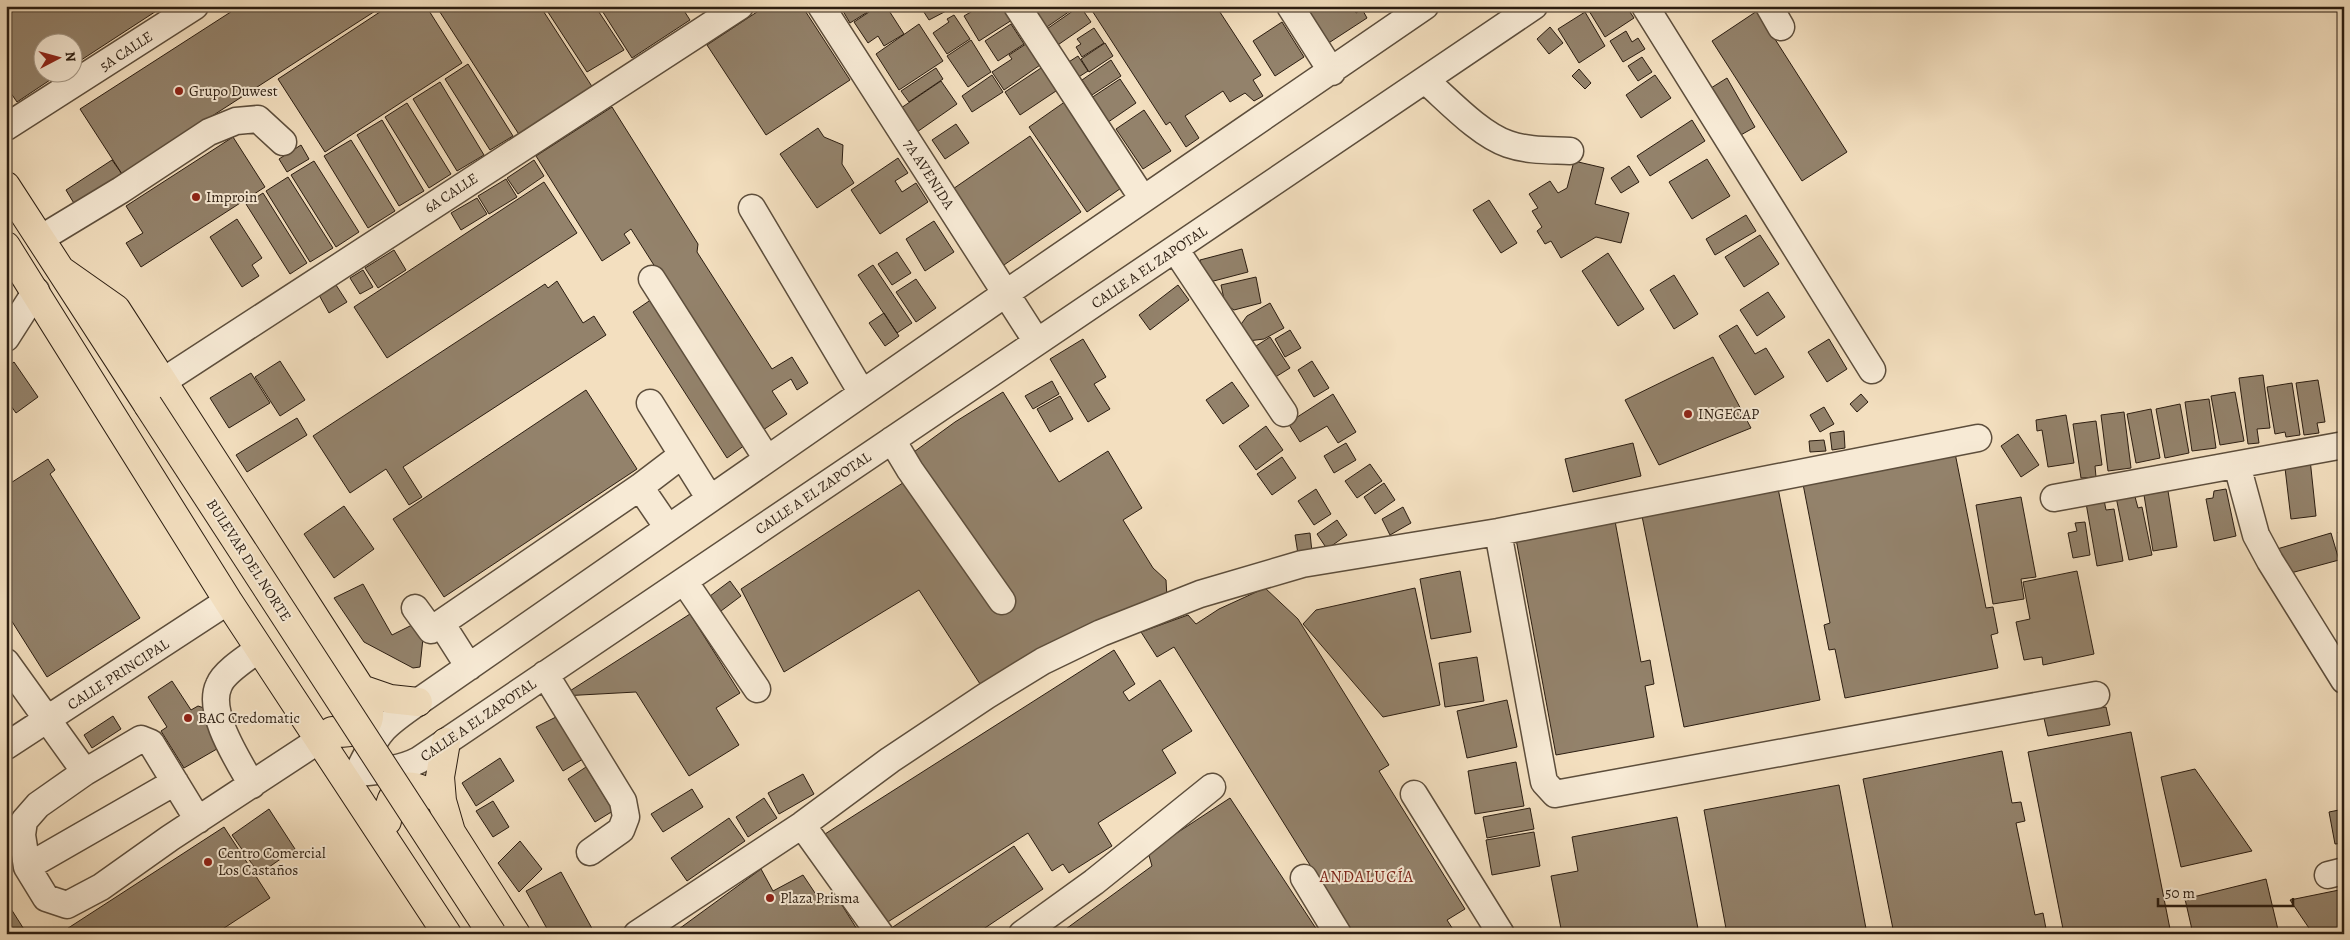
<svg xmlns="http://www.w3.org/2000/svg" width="2350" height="940" font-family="Alegreya,serif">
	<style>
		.building { fill: #93826b; stroke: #2b1d11 }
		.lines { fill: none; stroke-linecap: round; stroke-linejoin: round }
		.minor-casing { stroke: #5d4e3c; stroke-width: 29 }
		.highway-casing { stroke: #2b1d11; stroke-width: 30 }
		.minor { stroke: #f7ead5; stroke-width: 26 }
		.highway { stroke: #f3dfbf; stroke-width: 28 }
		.highway-bridge-casing { stroke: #2b1d11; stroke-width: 30; stroke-linecap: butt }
		.highway-bridge { stroke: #f3dfbf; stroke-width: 28 }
		.poi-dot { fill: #8f2418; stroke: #f7ead5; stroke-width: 2 }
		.labels { text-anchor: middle; stroke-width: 4; stroke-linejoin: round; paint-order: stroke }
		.street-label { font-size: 15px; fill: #2b1d11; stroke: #f7ead5 }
		.poi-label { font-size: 15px; fill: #2b1d11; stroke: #f7ead5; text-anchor: start }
		.neighbourhood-label { font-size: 16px; letter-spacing: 1px; fill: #7a1f14; stroke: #f7ead5 }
	</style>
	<rect width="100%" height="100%" fill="#f3dfbf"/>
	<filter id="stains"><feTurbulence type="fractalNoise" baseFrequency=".004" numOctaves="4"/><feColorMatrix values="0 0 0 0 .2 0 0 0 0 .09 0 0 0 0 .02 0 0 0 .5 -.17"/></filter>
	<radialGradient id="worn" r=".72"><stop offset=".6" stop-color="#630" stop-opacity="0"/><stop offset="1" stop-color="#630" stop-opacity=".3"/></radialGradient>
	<path class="building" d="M6 6H164L72 66V42H42V72H62L17 102 6 86Z
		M240 6H383L122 174 80 109Z
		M389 6H426L462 63 325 152 278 79Z
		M436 6H540L593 88 520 136Z
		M544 6H595L624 50 587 72Z
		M599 6H681L690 20 632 58Z
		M766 6H802L850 80 766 135 707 45Z
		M840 6H877L850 23Z
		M878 6H886L904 34 884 46 878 36 868 43 854 22Z
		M920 6H948L950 9 929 20Z
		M981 6H1003L1012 20 979 41 964 16Z
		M1044 6H1071L1073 9 1041 31 1031 15Z
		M1080 6 1091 22 1052 49 1041 33Z
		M1089 6H1216L1261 75 1253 80 1263 96 1254 101 1245 93 1230 102 1223 91 1185 116 1199 138 1186 147 1170 122 1166 125Z
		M1306 6H1352L1356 13 1362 9 1367 18 1324 46 1305 16 1310 13Z
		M1586 6H1626L1634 18 1605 37Z
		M1757 11 1847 152 1802 181 1712 41Z
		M1585 12 1605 46 1579 63 1558 29Z
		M954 15 970 39 947 54 933 33 949 22 947 19Z
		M1282 22 1304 57 1275 76 1253 41Z
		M919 24 943 61 899 90 876 54Z
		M1011 24 1024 44 998 61 985 41Z
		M1550 27 1563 43 1549 54 1537 39Z
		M1094 28 1104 43 1082 57 1076 47 1081 44 1077 39Z
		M1626 31 1632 42 1638 38 1645 49 1623 62 1610 41Z
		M971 40 991 72 968 87 947 56Z
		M1029 42 1043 63 1004 90 992 72 1012 59 1009 55Z
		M1105 43 1113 56 1089 72 1081 59Z
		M1078 56 1088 71 1074 80 1064 65Z
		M1642 57 1652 72 1638 81 1628 66Z
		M1111 60 1121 76 1092 95 1082 80Z
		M468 64 513 136 490 150 445 79Z
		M1044 66 1059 89 1020 115 1005 92Z
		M936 68 943 79 909 102 901 91Z
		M1579 69 1591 83 1585 89 1572 76Z
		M992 75 1003 92 972 112 962 96Z
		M1655 75 1671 98 1641 118 1626 95Z
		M1727 78 1755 127 1739 136 1711 88Z
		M1120 79 1136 103 1101 127 1085 102Z
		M941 81 957 104 917 132 901 108Z
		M440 82 484 155 457 171 413 99Z
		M1066 101 1124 186 1087 212 1029 127Z
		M407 103 451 174 429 188 385 117Z
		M612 107 698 244 697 252 772 369 792 357 808 383 797 390 791 379 772 391 787 414 760 432 631 229 624 234 630 243 602 261 536 156Z
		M1144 110 1171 151 1143 169 1116 129Z
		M382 120 424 191 399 206 357 135Z
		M1692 120 1705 141 1650 176 1637 156Z
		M956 124 969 143 945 159 932 140Z
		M818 128 824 137 843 145 842 164 854 183 817 208 780 154Z
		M1030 136 1081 212 1001 267 950 191Z
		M233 137 265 187 141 267 126 243 143 233 126 206Z
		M351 140 395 211 368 228 324 156Z
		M301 145 309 159 287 172 279 159Z
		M898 158 908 173 895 181 902 192 916 183 928 202 880 234 851 190Z
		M1707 159 1730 196 1692 219 1669 182Z
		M112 160 122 174 75 205 66 190Z
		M534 160 544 176 518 194 507 178Z
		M314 161 359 232 336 247 291 175Z
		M1574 161 1604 168 1595 204 1629 213 1621 243 1596 237 1561 258 1551 241 1545 244 1537 231 1542 227 1532 211 1538 208 1529 194 1550 181 1558 193 1567 188Z
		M1629 166 1639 182 1621 193 1611 178Z
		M288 177 333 248 310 262 266 191Z
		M506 179 517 197 489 214 478 196Z
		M544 182 577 233 387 358 354 307Z
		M263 193 307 263 290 274 246 204Z
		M477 198 487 214 461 230 451 213Z
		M1489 200 1517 243 1501 253 1473 210Z
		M1746 215 1756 231 1715 255 1706 239Z
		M237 219 262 258 252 265 259 276 242 287 210 237Z
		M934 221 954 252 925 271 906 239Z
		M1760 235 1779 264 1744 287 1725 257Z
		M1242 249 1248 272 1206 283 1200 260Z
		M394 250 406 270 378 288 365 268Z
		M897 252 911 273 892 285 878 264Z
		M1608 253 1644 309 1618 326 1582 271Z
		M873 265 912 323 897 333 858 275Z
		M363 270 373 287 360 294 350 278Z
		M1674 275 1698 314 1674 329 1650 290Z
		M1256 277 1261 303 1234 310 1225 304 1221 285Z
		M916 279 936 308 916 322 896 292Z
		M557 281 583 323 594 316 606 335 403 467 422 497 409 505 386 469 350 493 313 436 545 284 548 288Z
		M336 285 347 302 329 313 319 295Z
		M1178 285 1189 300 1150 330 1139 315Z
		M1768 292 1785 317 1757 336 1740 310Z
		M652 299 745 445 727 458 633 312Z
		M1270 303 1284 328 1264 339 1248 341 1239 327 1247 316Z
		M884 313 899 336 885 346 869 323Z
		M1737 325 1755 354 1766 348 1784 377 1755 395 1719 336Z
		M1290 330 1301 348 1285 357 1275 339Z
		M1270 337 1290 368 1269 381 1250 350Z
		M1083 339 1106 377 1094 384 1110 409 1088 422 1050 359Z
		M1829 339 1847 369 1827 382 1808 352Z
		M1713 357 1751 428 1659 465 1625 400Z
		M280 361 305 400 280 416 255 377Z
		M1312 361 1329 388 1314 397 1298 370Z
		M14 362 38 397 16 413 6 399V368Z
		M251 373 270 403 229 428 210 398Z
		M2263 375 2270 428 2257 429 2259 443 2248 444 2239 378Z
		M2318 380 2325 422 2317 423 2319 433 2304 435 2296 383Z
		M1052 381 1059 394 1033 409 1025 396Z
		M1232 382 1249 406 1223 424 1206 400Z
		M2292 383 2300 435 2286 437 2285 432 2275 434 2267 387Z
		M586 390 637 469 444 597 393 519Z
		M1003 392 1059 482 1108 451 1142 508 1123 520 1153 568 1166 580 1167 598 982 687 919 590 784 672 741 589 918 473 907 457 955 422Z
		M2235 392 2244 441 2220 445 2211 396Z
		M1333 394 1356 432 1338 443 1327 426 1300 442 1288 423Z
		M1861 394 1868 402 1857 412 1850 404Z
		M1060 396 1073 419 1050 432 1037 409Z
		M2209 399 2216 448 2192 451 2185 402Z
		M2180 404 2189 453 2165 458 2156 409Z
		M1824 407 1834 424 1820 432 1810 415Z
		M2151 409 2160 458 2136 463 2127 414Z
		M2124 412 2131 468 2108 471 2101 415Z
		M2066 415 2074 463 2048 467 2042 430 2037 431 2036 420Z
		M297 418 307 435 247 472 236 455Z
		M2096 421 2102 465 2095 466 2096 477 2081 478 2073 424Z
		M1266 426 1283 450 1256 470 1239 446Z
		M1844 431 1845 448 1832 450 1830 433Z
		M2018 434 2039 465 2021 477 2001 446Z
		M1824 440 1826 451 1810 452 1809 441Z
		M1346 443 1356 460 1334 473 1324 456Z
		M1633 443 1641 476 1573 492 1565 459Z
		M1955 453 1986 608 1993 607 1998 633 1991 635 1998 668 1845 698 1835 649 1829 650 1824 625 1830 623 1803 484Z
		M1282 457 1296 478 1272 495 1257 474Z
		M48 459 55 470 50 474 140 618 47 677 6 612V486Z
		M2310 459 2316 516 2291 519 2285 468Z
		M1370 464 1382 481 1357 498 1345 481Z
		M1776 478 1820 700 1684 727 1640 506Z
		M1384 483 1395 500 1375 514 1364 497Z
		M1316 489 1331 514 1314 525 1298 501Z
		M2226 489 2236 536 2214 541 2206 499 2213 498 2214 491Z
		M2168 491 2177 547 2153 551 2144 495Z
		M2134 493 2138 508 2142 507 2152 555 2129 560 2116 497Z
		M2021 497 2036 577 2021 579 2024 599 1993 604 1976 505Z
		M2104 500 2106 510 2114 509 2123 561 2097 566 2086 503Z
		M344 506 374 549 334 578 304 534Z
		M1403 507 1411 523 1390 535 1382 519Z
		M1337 520 1347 535 1327 549 1317 534Z
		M1615 521 1641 662 1650 660 1654 684 1645 686 1654 737 1556 755 1516 539Z
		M2085 522 2090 555 2073 558 2068 533 2077 531 2075 523Z
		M2344 530V554L2338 532Z
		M1310 533 1312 552 1298 554 1295 535Z
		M2331 533 2339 560 2287 574 2277 549Z
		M1460 571 1471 632 1431 639 1420 579Z
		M2077 571 2094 654 2043 665 2042 657 2024 660 2016 622 2030 619 2023 582Z
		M730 581 741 596 717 614 706 599Z
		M363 584 392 635 412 625 423 638 420 667 413 668 364 642 334 598Z
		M1265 588 1298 619 1389 765 1379 771 1465 909 1447 920 1456 934H1353L1174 647 1157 657 1141 632 1188 615 1196 624 1219 609Z
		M1415 588 1440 705 1383 717 1303 624 1316 610Z
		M690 614 740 693 716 708 739 745 689 776 636 692 562 696Z
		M1114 650 1135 684 1123 692 1129 701 1160 680 1192 731 1162 750 1176 773 1098 823 1112 846 1069 873 1063 864 1052 871 1028 833 883 925 825 834Z
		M1477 657 1484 701 1445 707 1439 663Z
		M172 681 191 710 198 706 210 710 229 742 184 768 161 731 167 727 148 697Z
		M1507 700 1517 747 1467 758 1457 711Z
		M2106 707 2110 725 2048 736 2044 718Z
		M113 716 121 729 92 748 84 735Z
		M556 717 583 759 563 771 536 727Z
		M2131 732 2171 934H2064L2028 752Z
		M2002 751 2012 803 2021 802 2025 821 2016 823 2035 915 2043 913 2047 934H1894L1863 779Z
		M500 758 514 781 476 806 462 783Z
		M1516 762 1524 806 1475 814 1468 771Z
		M586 767 613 811 595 822 568 779Z
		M2195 769 2252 851 2181 867 2161 777Z
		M803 774 814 794 779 814 768 793Z
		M1839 785 1867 934H1727L1704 810Z
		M692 789 703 807 663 832 651 814Z
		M764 798 777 818 748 837 736 817Z
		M1230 798 1317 930 1311 934H1059L1152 866 1148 852Z
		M493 801 509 827 493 837 476 811Z
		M1530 808 1534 829 1487 838 1483 817Z
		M269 809 295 849 259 874 232 835Z
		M2344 809V843L2335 844 2329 812Z
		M1677 817 1699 934H1562L1551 876 1578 871 1572 837Z
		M729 818 745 841 687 881 671 858Z
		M224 827 270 898 215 934H59Z
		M1534 832 1540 866 1492 875 1486 840Z
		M520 841 542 869 519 892 498 863Z
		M1014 846 1043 889 976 934H893L890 929Z
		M761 869 773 891 803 875 821 902 835 894 860 934H672Z
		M561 872 595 934H550L526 891Z
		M2266 879 2279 934H2193L2185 899Z
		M2344 889V934H2313L2290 900Z
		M6 901 27 934H6Z"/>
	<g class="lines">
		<g class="minor-casing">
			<path id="minor" d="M821 6 1037 342
				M1017 6 1143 199
				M1290 6 1332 72
				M1645 6 1872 370
				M1769 6 1781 27
				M1425 80C1448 100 1479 134 1508 144 1528 151 1549 150 1570 151
				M6 127 195 6
				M752 208 862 393
				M40 239 121 190 209 132 236 121 258 119 283 142
				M1175 249 1284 413
				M652 279 767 459
				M6 338 36 291
				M162 382 740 6
				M650 403 710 499
				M892 440 910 470 1002 601
				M2237 465 2256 535 2270 561 2344 680
				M640 487 668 528
				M2054 498 2344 445
				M1498 532 1544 782 1555 794 2096 695
				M684 581 757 689
				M415 608 431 630 640 487 682 455
				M441 623 469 667
				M6 662 85 772 38 805 24 821 22 835 27 867 46 898 67 905 101 887 170 838 319 740
				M545 674 623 801 626 817 621 830 590 852
				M6 746 228 601
				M361 766C379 729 385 725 418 702L1005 294 1425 6
				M85 772 141 739 151 743 198 820
				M357 773C379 771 400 770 419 760L1534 6
				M252 785C238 760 206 712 219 685 224 672 248 657 259 649
				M1414 794 1501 934
				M802 825 880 934
				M27 867 175 782
				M2328 875 2344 871
				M1304 878 1338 934
				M637 934 802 825 890 760 986 696 1043 661 1101 633 1200 594 1302 564 1498 532 1978 438
				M1022 934 1094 882 1212 787"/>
		</g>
		<g class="highway-casing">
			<path id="highway" d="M6 186 148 405
				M6 246 228 601 447 934
				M62 271 116 309 361 689 390 699 418 702
				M332 731C345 735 371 732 369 713 368 705 363 696 361 689
				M446 742 440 777 442 801 451 832 516 934
				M387 821C391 779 411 779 442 801"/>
		</g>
		<use href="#minor" class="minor"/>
		<use href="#highway" class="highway"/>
		<g class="highway-bridge-casing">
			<path id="highway-bridge" d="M148 405 492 934"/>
		</g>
		<use href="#highway-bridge" class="highway-bridge"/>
	</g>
	<g class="poi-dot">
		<circle cx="179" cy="91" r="5"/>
		<circle cx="196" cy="197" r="5"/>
		<circle cx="1688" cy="414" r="5"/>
		<circle cx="188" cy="718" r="5"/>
		<circle cx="208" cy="862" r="5"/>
		<circle cx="770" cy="898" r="5"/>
	</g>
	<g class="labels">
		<g class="street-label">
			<text transform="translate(126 51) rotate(-33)" y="5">5A CALLE</text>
			<text transform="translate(929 174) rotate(57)" y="5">7A AVENIDA</text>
			<text transform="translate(451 193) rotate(-33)" y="5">6A CALLE</text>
			<text transform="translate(1149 267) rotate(-34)" y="5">CALLE A EL ZAPOTAL</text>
			<text transform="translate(813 493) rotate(-34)" y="5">CALLE A EL ZAPOTAL</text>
			<text transform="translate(249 560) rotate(57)" y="5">BULEVAR DEL NORTE</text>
			<text transform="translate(118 674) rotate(-33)" y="5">CALLE PRINCIPAL</text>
			<text transform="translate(478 720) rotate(-34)" y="5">CALLE A EL ZAPOTAL</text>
		</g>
		<g class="poi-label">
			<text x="189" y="96">Grupo Duwest</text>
			<text x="206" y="202">Improin</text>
			<text x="1698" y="419">INGECAP</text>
			<text x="198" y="723">BAC Credomatic</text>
			<text x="218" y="858">Centro Comercial<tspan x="218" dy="17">Los Castaños</tspan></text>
			<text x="780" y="903">Plaza Prisma</text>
		</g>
		<g class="neighbourhood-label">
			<text x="1367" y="882">ANDALUCÍA</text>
		</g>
	</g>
	<rect width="2350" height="940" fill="none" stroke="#f3dfbf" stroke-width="25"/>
	<rect x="8" y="8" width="2335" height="925" fill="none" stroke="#2b1d11" stroke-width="2.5"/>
	<rect x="12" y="12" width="2325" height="915" fill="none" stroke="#2b1d11"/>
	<g transform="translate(58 58) rotate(84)"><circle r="24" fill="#f7ead5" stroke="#a59887"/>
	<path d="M0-4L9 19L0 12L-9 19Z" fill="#8f2418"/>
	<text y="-8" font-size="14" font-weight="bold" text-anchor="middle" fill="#2b1d11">N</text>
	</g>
	<path d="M2158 898v8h135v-8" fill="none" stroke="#2b1d11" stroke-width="2.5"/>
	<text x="2165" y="898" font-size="15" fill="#2b1d11" stroke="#f7ead5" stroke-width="4" paint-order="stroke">50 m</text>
	<rect width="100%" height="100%" filter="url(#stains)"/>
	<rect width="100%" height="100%" fill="url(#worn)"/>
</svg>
